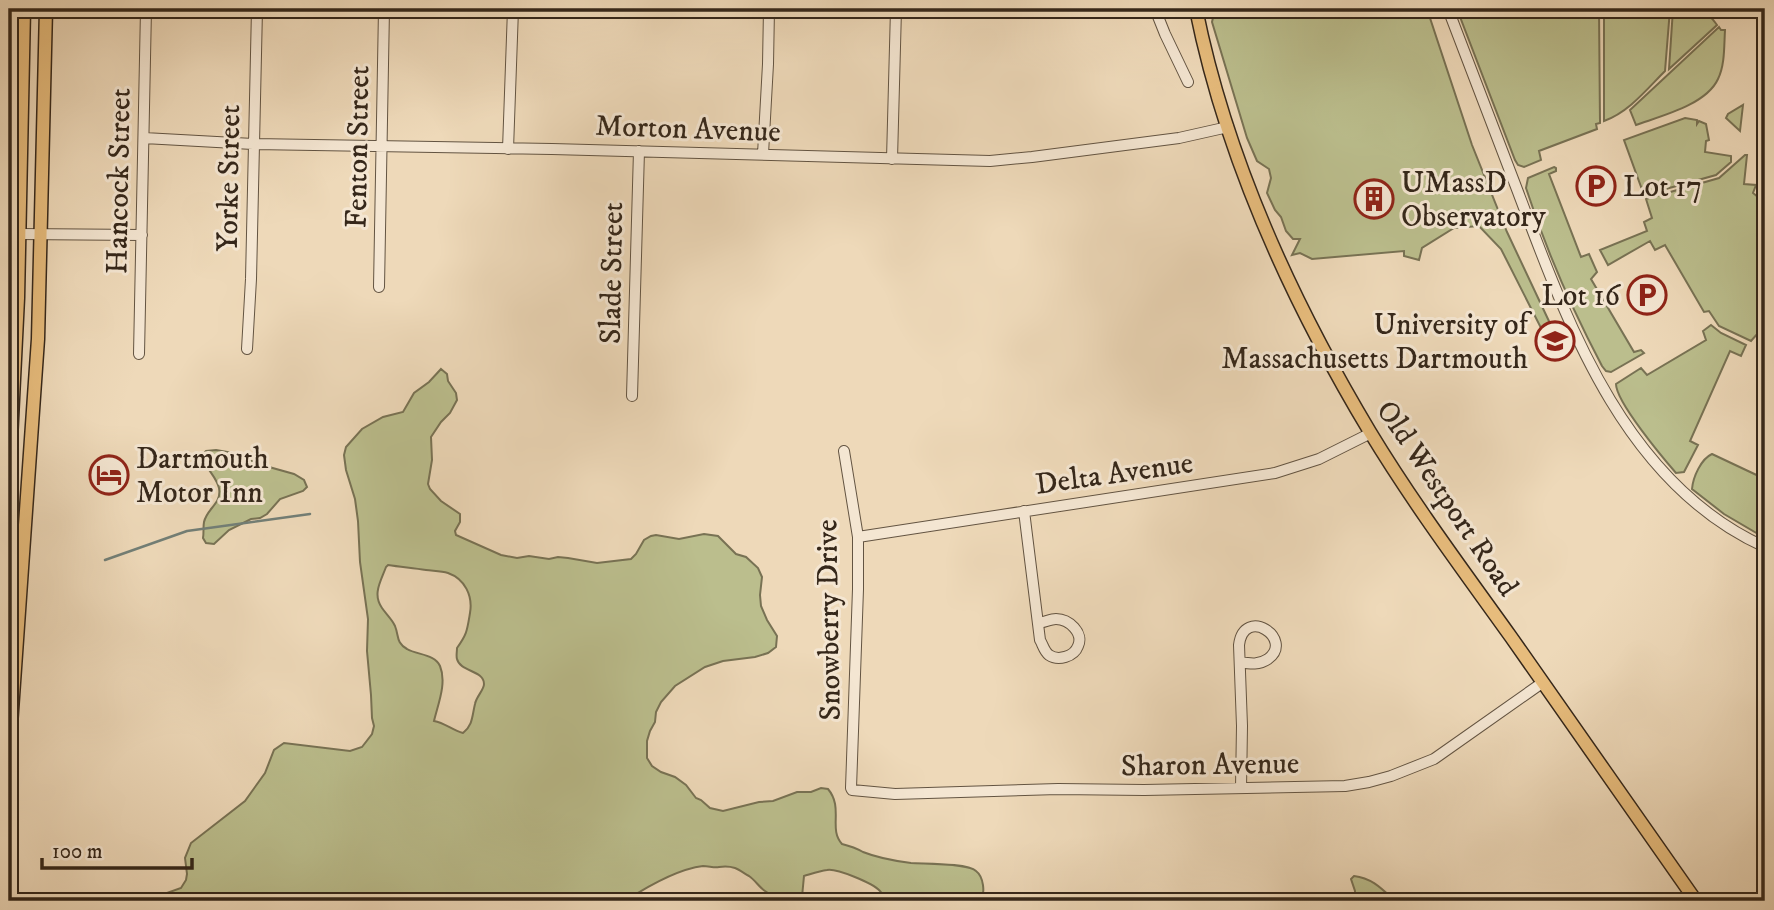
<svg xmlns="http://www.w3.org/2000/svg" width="1774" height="910" font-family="'IM FELL DW Pica',serif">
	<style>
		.green { fill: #bbbe8d; stroke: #787254; stroke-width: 2; fill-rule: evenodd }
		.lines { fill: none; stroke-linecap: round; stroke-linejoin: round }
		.stream { stroke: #727f77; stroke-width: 2.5 }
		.minor-casing { stroke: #635442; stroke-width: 12 }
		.major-casing { stroke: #35271a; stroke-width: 15 }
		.minor { stroke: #f4e6d2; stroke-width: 10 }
		.major { stroke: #e7bc7c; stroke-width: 12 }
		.labels { text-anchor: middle; stroke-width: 6; stroke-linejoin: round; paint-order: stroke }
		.street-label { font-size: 30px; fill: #35271a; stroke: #f4e6d2 }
		.poi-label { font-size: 30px; fill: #35271a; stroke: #f4e6d2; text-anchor: start }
	</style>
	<rect width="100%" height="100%" fill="#eed9b9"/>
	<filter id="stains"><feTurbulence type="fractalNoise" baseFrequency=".00286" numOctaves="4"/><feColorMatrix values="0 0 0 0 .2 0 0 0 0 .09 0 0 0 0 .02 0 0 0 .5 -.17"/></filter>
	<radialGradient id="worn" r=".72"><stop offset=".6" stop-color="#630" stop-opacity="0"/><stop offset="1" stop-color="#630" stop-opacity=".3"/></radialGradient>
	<path class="green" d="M1215 9H1427L1472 145 1507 232 1555 334 1542 330 1501 249 1479 226 1454 228 1422 248 1419 260 1404 256V251L1312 259 1300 253 1292 255 1300 239H1293L1286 231 1281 217 1275 210 1267 193 1271 178 1269 169 1257 161 1247 138 1212 22Z
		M1457 9H1599L1600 123 1596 124 1597 129 1539 151 1541 160 1524 167 1518 165 1515 160Z
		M1604 9H1670L1665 71C1647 89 1629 112 1604 121Z
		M1673 9H1697L1699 12C1708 13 1712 18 1717 25L1669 69Z
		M1719 27 1721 30H1725C1724 46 1725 65 1718 79 1706 105 1661 116 1636 125L1630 110Z
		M1743 105 1740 131 1726 118 1728 114Z
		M1685 118 1697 120V124L1699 121 1706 124 1709 140 1706 141 1705 152 1731 156V162L1716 175 1644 195 1624 140Z
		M1745 155H1747L1744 184 1756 185 1753 193 1764 202 1765 210V329L1758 333 1751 341 1719 326 1709 311 1704 312 1665 245 1655 250 1650 241 1608 265 1600 250 1647 231 1644 222 1652 218 1646 199 1719 178Z
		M1554 167 1556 168V171L1549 174 1581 257 1589 254 1597 272 1591 279 1634 352 1641 350 1644 353 1611 372 1606 371 1602 366C1572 309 1546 250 1526 188L1528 178Z
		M1711 325 1721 333 1746 345 1741 356 1730 351 1690 441 1698 445 1684 472 1676 473C1663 458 1616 402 1616 384L1641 368 1647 375 1706 340 1703 331Z
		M441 369 447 374 448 381 456 393 457 400 450 413 441 422 431 437 432 460 428 484 430 489 441 501 460 514V522L455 531 456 535 501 555 517 558 529 556 549 559 558 557 568 558 597 563 631 559 636 554 644 540 651 536 656 535 679 539 704 534 718 536 736 554 746 557 758 568 762 577 760 595 761 606 767 620 777 636 776 647 768 653 755 657 723 661 705 667 675 686 661 702 656 712 655 722 650 731 647 741V758L652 766 661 772 675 777 686 785 696 798 701 800 710 808 723 811 759 802 773 801 797 792H811L821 788 828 789C844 808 828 829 842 844 850 846 856 848 863 852 878 858 895 861 911 863 924 864 968 863 976 871 984 877 985 893 981 901H885C884 898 882 893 880 891 873 883 836 868 827 870 820 871 811 874 804 876L802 897 799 901C785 902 776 899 765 891 759 887 755 880 749 876 745 874 740 870 735 868 729 866 725 866 719 867 714 868 709 866 703 866 678 869 645 888 625 901H485L480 897H471L458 901H146L157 894 167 893 181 888 186 880 187 874 185 858 191 843 245 801 265 773 274 750 284 743 350 751 362 747 372 734 374 726 372 718 371 695 367 651 368 619 360 562 358 521 355 499 346 470 344 455 346 447 362 429 383 417 403 412 414 393 429 382ZM388 565C401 567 413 568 426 570 433 571 441 571 448 573 465 579 473 596 470 613 467 631 467 634 457 648 457 652 456 656 457 659 460 672 484 670 484 684 484 690 476 697 475 704 472 716 473 725 463 733 452 730 445 723 434 721 438 704 447 683 440 666 435 654 417 655 407 649 396 643 399 636 395 626 392 619 386 614 382 608 372 594 381 581 386 567Z
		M216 450 233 453 262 465 294 474 304 480 307 487 303 491 280 499 267 514 260 518 251 519 229 530 214 544 206 543 203 538C204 533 203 527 204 522 207 508 222 504 219 488 216 475 203 467 203 454L206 451Z
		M1712 454 1765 479V538L1724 514 1692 489C1693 477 1701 459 1712 454Z
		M1354 876C1372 878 1382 889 1395 901H1355V891L1351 879Z"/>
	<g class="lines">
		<path class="stream" d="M105 560 187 531 310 514"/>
		<g class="minor-casing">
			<path id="minor" d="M1155 9 1165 34 1188 82
				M1448 9C1471 70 1495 131 1518 192 1568 325 1625 484 1765 547
				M144 138 253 144 552 149 990 161 1032 157 1179 138 1228 127
				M508 149 513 9
				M763 154 768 64 769 9
				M892 159 896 9
				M20 234 142 235
				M379 287 384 9
				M247 349 251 279 257 9
				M139 354 146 9
				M632 396 639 151
				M844 451 858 537V589L851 788 852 790 895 794 1058 789 1144 790 1345 786 1369 782 1391 776 1434 759 1542 683
				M1024 511 1040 640C1043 645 1044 651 1049 655 1058 661 1074 657 1078 646 1084 633 1069 619 1056 619 1051 619 1045 622 1039 623
				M858 537 1275 473 1319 459 1371 433
				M1240 662C1251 664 1259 665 1268 659 1295 639 1244 605 1239 645L1242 726 1241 788"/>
		</g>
		<g class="major-casing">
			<path id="major" d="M1196 9C1226 158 1292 302 1370 432 1413 503 1463 570 1511 637 1573 725 1634 813 1696 901
				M9 480 18 298 24 9
				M9 754 38 339 46 9"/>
		</g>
		<use href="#minor" class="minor"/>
		<use href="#major" class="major"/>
	</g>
	<defs>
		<g id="parking-ring" transform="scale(2.0125)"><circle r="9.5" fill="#f4e6d2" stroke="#8f2418" stroke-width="1.5"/><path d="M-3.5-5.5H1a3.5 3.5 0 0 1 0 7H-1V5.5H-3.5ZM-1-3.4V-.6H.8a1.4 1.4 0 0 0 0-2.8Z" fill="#8f2418"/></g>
		<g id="building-ring" transform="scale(2.0125)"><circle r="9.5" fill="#f4e6d2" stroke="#8f2418" stroke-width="1.5"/><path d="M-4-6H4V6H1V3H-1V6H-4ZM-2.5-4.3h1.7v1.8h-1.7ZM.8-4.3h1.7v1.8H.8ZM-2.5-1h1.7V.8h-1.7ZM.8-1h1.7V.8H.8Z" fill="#8f2418"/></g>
		<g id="university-ring" transform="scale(2.0125)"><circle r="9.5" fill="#f4e6d2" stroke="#8f2418" stroke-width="1.5"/><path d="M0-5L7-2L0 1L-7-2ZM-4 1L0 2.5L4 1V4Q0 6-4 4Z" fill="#8f2418"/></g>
		<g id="hotel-ring" transform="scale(2.0125)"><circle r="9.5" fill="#f4e6d2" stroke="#8f2418" stroke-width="1.5"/><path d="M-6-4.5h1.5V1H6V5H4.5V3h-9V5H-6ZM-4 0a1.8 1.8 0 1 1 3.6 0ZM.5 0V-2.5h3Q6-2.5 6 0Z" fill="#8f2418"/></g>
	</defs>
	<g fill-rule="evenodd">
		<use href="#parking-ring" x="1596" y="186"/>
		<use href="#building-ring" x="1374" y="199"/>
		<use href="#parking-ring" x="1647" y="295"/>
		<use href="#university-ring" x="1555" y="341"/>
		<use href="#hotel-ring" x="109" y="475"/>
	</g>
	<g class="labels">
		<g class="street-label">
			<text transform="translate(688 128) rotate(2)" y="10">Morton Avenue</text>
			<text transform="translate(357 147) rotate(-89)" y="10">Fenton Street</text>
			<text transform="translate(228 178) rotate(-89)" y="10">Yorke Street</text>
			<text transform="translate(118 181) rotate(-89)" y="10">Hancock Street</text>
			<text transform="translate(611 273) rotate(-89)" y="10">Slade Street</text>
			<text transform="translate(1114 473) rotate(-8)" y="10">Delta Avenue</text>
			<text transform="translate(1448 498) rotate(56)" y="10">Old Westport Road</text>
			<text transform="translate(828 620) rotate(-91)" y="10">Snowberry Drive</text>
			<text transform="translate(1210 764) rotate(-1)" y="10">Sharon Avenue</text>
		</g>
		<g class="poi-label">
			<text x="1401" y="192">UMassD<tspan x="1401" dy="34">Observatory</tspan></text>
			<text x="1623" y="196">Lot 17</text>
			<text x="1620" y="305" text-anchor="end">Lot 16</text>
			<text x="1528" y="334" text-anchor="end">University of<tspan x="1528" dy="34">Massachusetts Dartmouth</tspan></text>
			<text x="136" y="468">Dartmouth<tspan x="136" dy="34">Motor Inn</tspan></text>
		</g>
	</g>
	<rect width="1774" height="910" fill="none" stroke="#eed9b9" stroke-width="35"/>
	<rect x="10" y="10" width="1753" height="889" fill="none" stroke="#35271a" stroke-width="3.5"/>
	<rect x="18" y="18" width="1739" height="875" fill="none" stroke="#35271a" stroke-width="2"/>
	<path d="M42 858v10h150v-10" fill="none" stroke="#35271a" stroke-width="3.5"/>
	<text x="52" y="858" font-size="21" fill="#35271a" stroke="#f4e6d2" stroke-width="5" paint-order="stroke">100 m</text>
	<rect width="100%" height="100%" filter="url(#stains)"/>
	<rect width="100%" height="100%" fill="url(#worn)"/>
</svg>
